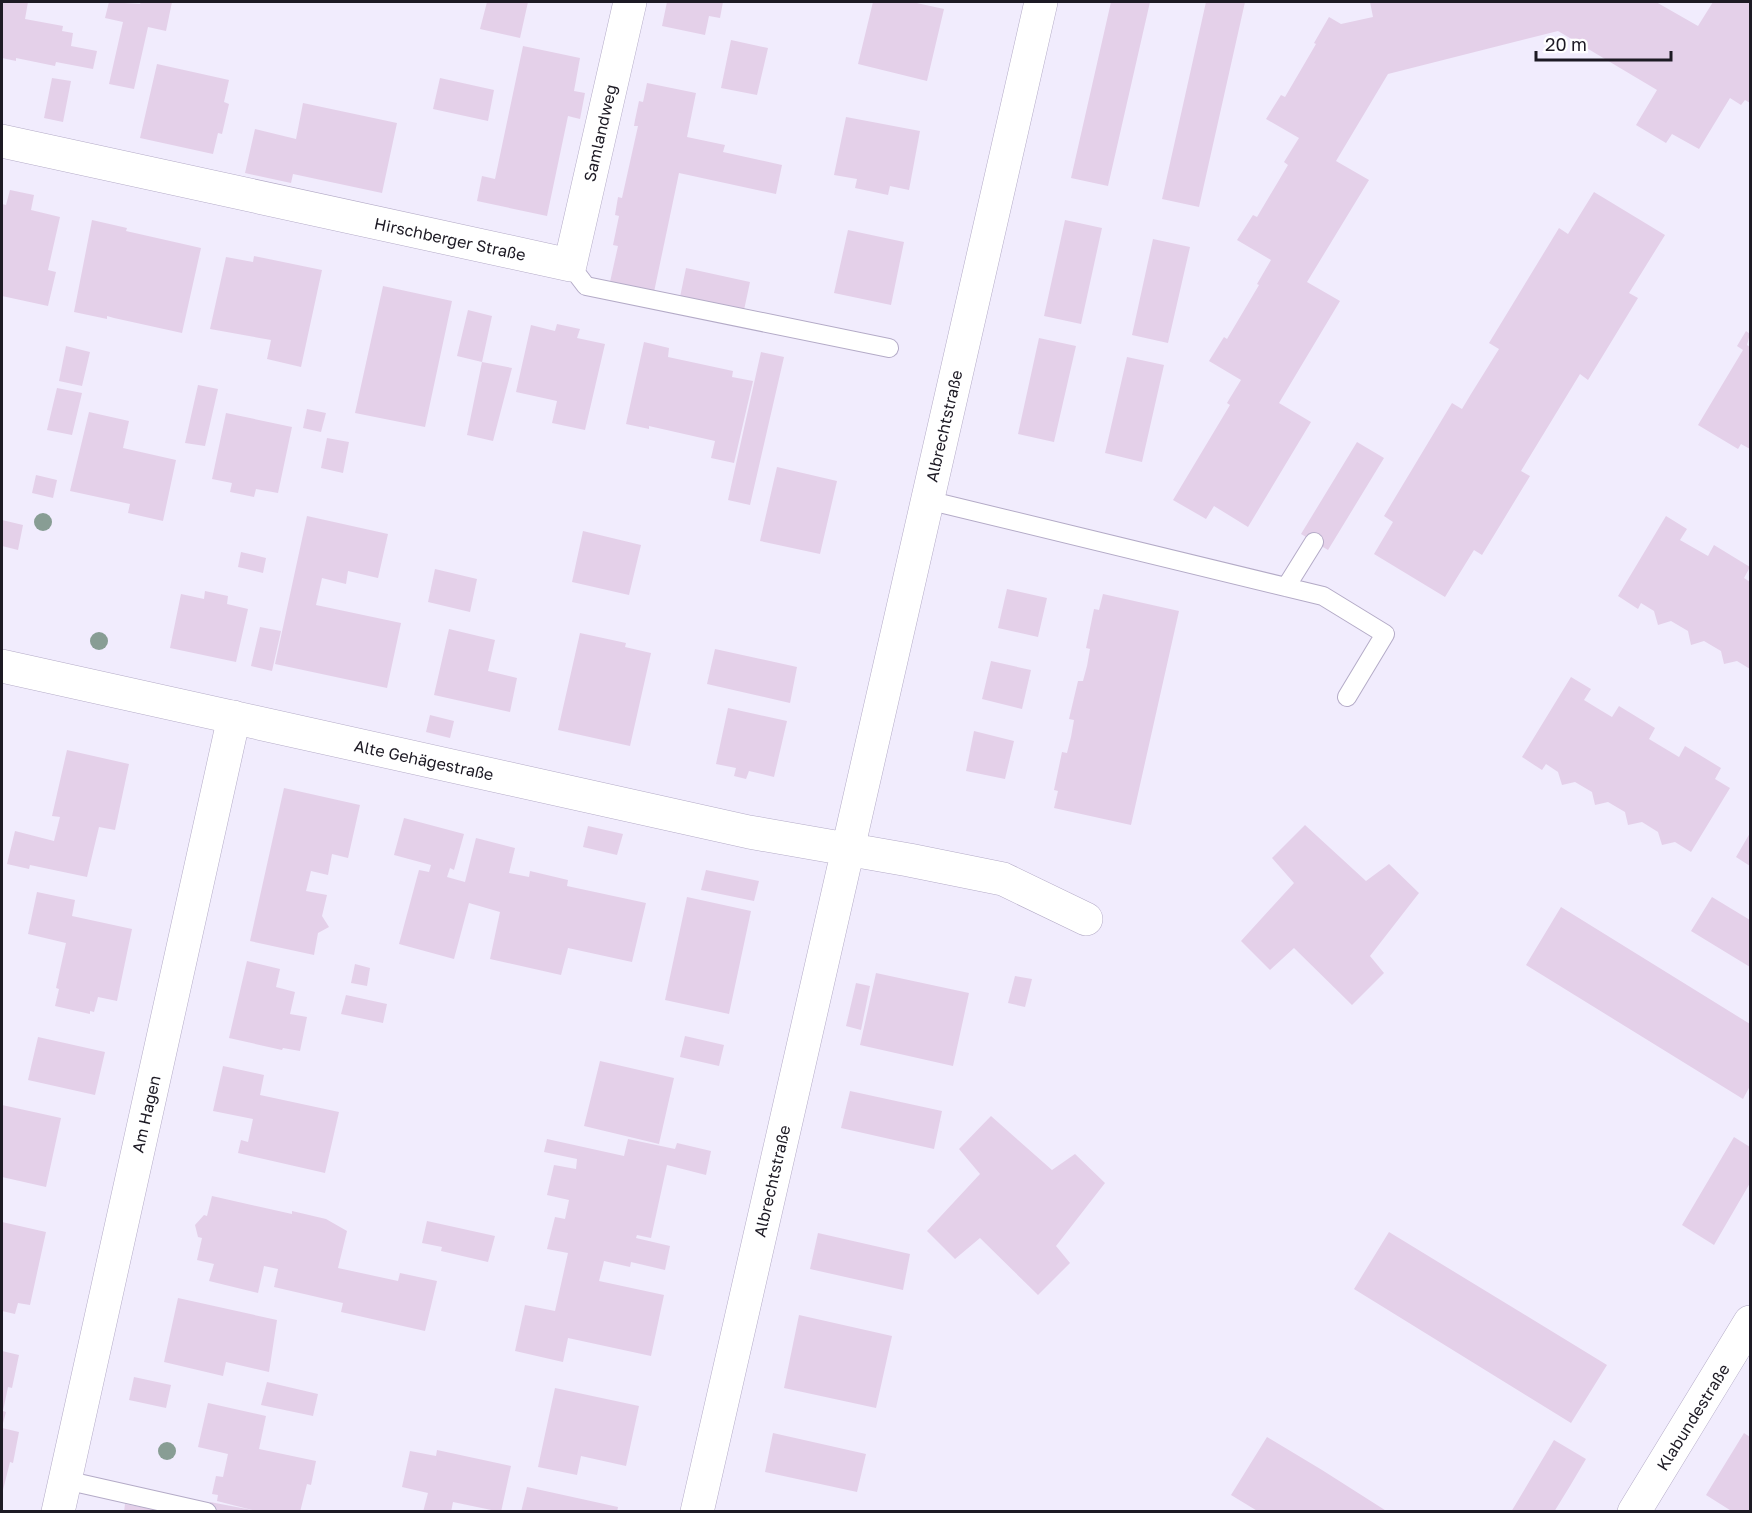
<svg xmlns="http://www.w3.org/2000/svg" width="1752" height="1513" font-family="'Golos Text',sans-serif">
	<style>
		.building { fill: #e4d0e9 }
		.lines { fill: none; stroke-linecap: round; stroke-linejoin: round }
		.lane-casing { stroke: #b4abc7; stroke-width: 20 }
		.street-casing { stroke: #b4abc7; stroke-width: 34 }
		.lane { stroke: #fff; stroke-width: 18 }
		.street { stroke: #fff; stroke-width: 33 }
		.tree { fill: #889d94 }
		.labels { text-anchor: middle; stroke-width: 5; stroke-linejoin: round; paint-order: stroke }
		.street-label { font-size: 16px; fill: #1d1a24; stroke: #fff }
	</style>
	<rect width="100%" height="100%" fill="#f1ecfd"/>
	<path class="building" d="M2 2H28L25 19 63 26 62 31 73 33 71 46 97 51 93 69 56 62 55 66 16 58V61L2 58Z
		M109 2 140 4 141 2H172L166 31 148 27 134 89 109 84 123 22 105 18Z
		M487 2H528L520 38 480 29Z
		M667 2H723L720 18 709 16 705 35 662 26Z
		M873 2H912L944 9 927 81 858 64Z
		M1111 2H1150L1108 186 1071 178Z
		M1206 2H1245L1199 207 1162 199Z
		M1370 2H1656L1698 26 1713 2H1750V103L1745 100 1741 105 1730 98 1699 149 1672 134 1666 143 1636 125 1657 90 1558 31 1388 74 1336 161 1369 180 1307 282 1340 301 1279 403 1311 422 1248 527 1214 506 1206 519 1173 500 1230 405 1227 403 1241 380 1209 361 1224 337 1227 339 1259 285 1257 284 1271 260 1237 240 1253 215 1257 217 1288 165 1284 162 1299 138 1266 119 1281 95 1285 97 1316 44 1314 43 1329 17 1341 24 1373 17Z
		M731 40 768 48 757 95 721 88Z
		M523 46 580 58 574 91 585 93 580 119 568 116 547 216 477 201 482 176 495 179Z
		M157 64 229 80 224 102 229 104 222 134 218 133 213 154 140 138Z
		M52 78 71 81 63 122 44 118Z
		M440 78 494 90 488 121 433 109Z
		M647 83 696 93 687 137 725 145 723 152 782 165 776 194 679 173 654 292 610 282 618 246 613 245 619 216 615 215 618 197 622 198 638 126H634L635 120 639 101 643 102Z
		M303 103 397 123 382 193 293 174 291 183 245 173 255 129 296 139Z
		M846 117 920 131 909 190 890 186 888 195 855 188 857 179 834 175Z
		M10 190 34 195 31 210 60 217 48 270 56 272 48 306 2 296V204L6 205Z
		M1594 192 1665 235 1629 293 1638 298 1588 380 1580 374 1521 471 1530 476 1482 555 1474 550 1445 597 1374 554 1393 522 1384 516 1452 403 1462 409 1471 394 1499 349 1489 343 1559 228 1568 234Z
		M92 220 127 228 126 231 201 248 182 333 114 318 107 316V319L74 312Z
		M1065 220 1102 228 1081 324 1044 316Z
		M848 230 904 242 891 305 834 293Z
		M1153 239 1190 247 1168 343 1132 335Z
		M254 256 322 270 301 367 267 359 271 340 210 329 226 257 253 262Z
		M686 268 750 282 744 310 680 297Z
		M383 286 452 301 425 427 355 413Z
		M468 310 492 316 482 362 457 356Z
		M557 324 580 329 577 338 605 344 585 430 552 423 557 401 516 392 531 325 555 331Z
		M1746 331 1750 334 1747 345 1750 347V449L1741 444 1738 449 1698 425 1743 350 1737 346Z
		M1039 338 1076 346 1054 442 1018 434Z
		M644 342 669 348 668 357 733 371 732 377 753 381 734 463 711 458 715 441 649 426V429L626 424Z
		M66 346 90 352 82 386 59 381Z
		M761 352 784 357 750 505 728 500Z
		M1127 357 1164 365 1142 462 1105 453Z
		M482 362 512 368 493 441 467 435Z
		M198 385 218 389 205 446 185 443Z
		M57 388 82 393 72 435 47 430Z
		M307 409 326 413 321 432 303 428Z
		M89 412 129 421 123 448 176 460 163 521 128 513 130 504 70 491Z
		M226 413 292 427 278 493 256 489 254 497 230 492 232 483 212 479Z
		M327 438 349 442 343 473 321 468Z
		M1357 442 1384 458 1328 550 1301 534Z
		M777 467 837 481 820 554 760 541Z
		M36 475 57 480 53 498 32 493Z
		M307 516 388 534 378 578 348 571 346 584 322 578 316 605 401 623 387 688 275 664Z
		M1666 516 1687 529 1680 540 1708 556 1714 545 1750 567 1744 578 1750 582V669L1737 661 1724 664 1721 651 1704 641 1691 645 1688 631 1671 621 1658 625 1654 611 1641 603 1638 609 1618 596Z
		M2 520 23 525 18 550 2 546Z
		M583 531 641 545 629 595 572 582Z
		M241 552 266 558 263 573 238 567Z
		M435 569 477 579 470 612 428 602Z
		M1007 589 1047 598 1038 637 998 628Z
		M205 591 228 596 227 604 248 609 236 662 170 648 181 594 204 599Z
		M1103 594 1179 611 1131 825 1054 808 1058 791 1054 790 1062 752 1067 753 1071 737 1074 720 1069 719 1078 681H1083L1087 666 1090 649 1086 648 1094 609 1099 610Z
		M260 627 281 631 272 671 251 666Z
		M449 629 495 640 488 671 517 678 510 712 434 695Z
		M580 633 626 643 625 647 651 653 630 746 558 730Z
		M715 649 797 667 790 703 707 684Z
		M991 661 1031 670 1022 709 982 699Z
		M1571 677 1591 689 1584 700 1597 708 1612 717 1619 706 1655 728 1649 739 1679 757 1685 746 1721 768 1715 779 1730 788 1691 852 1675 842 1662 845 1658 832 1642 822 1628 825 1625 812 1608 802 1595 805 1592 792 1575 782 1562 785 1558 772 1546 764 1542 770 1522 757Z
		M728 708 787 721 774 777 749 771 746 779 734 776 736 768 716 764Z
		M430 715 454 721 450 738 426 732Z
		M974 731 1014 741 1005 779 966 771Z
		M67 750 129 764 115 830 99 827 87 877 30 865 29 869 7 864 15 831 54 841 60 817 52 816Z
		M284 788 360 805 348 858 332 854 328 875 311 871 306 891 327 895 322 916 329 927 318 933 314 955 250 941Z
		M404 818 464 834 454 870 450 868 447 877 465 882 476 838 515 848 509 873 529 877 530 871 568 880 567 886 646 903 632 962 568 948 561 975 490 959 500 912 469 903 454 959 399 944 419 870 429 872 431 865 394 855Z
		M1305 825 1366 881 1389 864 1419 893 1370 956 1384 973 1352 1005 1294 948 1270 970 1241 941 1294 883 1272 858Z
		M588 826 623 834 617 855 583 847Z
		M1750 833V866L1736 857Z
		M706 870 759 881 754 901 701 890Z
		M37 892 75 900 72 916 132 929 117 1001 98 997 94 1012 90 1011V1014L55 1006 59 989 56 988 66 943 28 934Z
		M687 897 751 911 729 1014 665 1000Z
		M1712 897 1750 920V967L1691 931Z
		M1561 907 1750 1024V1086L1743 1099 1526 965Z
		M247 961 280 969 276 987 295 992 290 1014 307 1017 300 1051 283 1048 282 1050 229 1038Z
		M355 964 370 968 367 986 351 983Z
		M876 973 969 993 953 1066 860 1045Z
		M1015 976 1032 979 1025 1007 1008 1003Z
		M856 983 870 986 861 1030 846 1026Z
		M346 995 387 1004 383 1023 341 1014Z
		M685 1036 724 1045 719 1066 680 1057Z
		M38 1037 105 1052 95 1095 28 1080Z
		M600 1061 674 1078 659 1144 584 1126Z
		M223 1066 264 1075 260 1095 339 1112 325 1173 238 1153 241 1140 248 1142 253 1119 213 1111Z
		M850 1091 942 1111 934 1149 841 1128Z
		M2 1105 61 1118 46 1187 2 1177Z
		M991 1116 1052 1170 1075 1154 1105 1183 1056 1246 1070 1263 1038 1295 980 1238 955 1259 927 1231 980 1174 959 1149Z
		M1734 1137 1750 1147V1183L1714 1245 1682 1225Z
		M547 1139 624 1156 628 1139 675 1149 677 1143 711 1151 706 1175 667 1165 651 1238 637 1235 636 1238 670 1246 665 1270 631 1262 630 1267 604 1261 599 1281 664 1295 651 1356 568 1338 563 1362 515 1351 525 1305 555 1311 568 1253 547 1249 555 1217 565 1219 569 1200 547 1195 554 1165 576 1169 577 1159 544 1152Z
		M212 1196 292 1214V1211L326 1219 347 1231 338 1268 398 1281 400 1273 437 1281 425 1331 341 1312 343 1303 274 1287 278 1269 264 1266 258 1293 209 1281 214 1264 197 1260 202 1238 198 1237 195 1225 204 1215 207 1216Z
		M427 1221 495 1236 488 1262 441 1251 442 1247 422 1243Z
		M2 1222 46 1232 30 1305 18 1303 15 1314 2 1311Z
		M1389 1232 1607 1365 1571 1423 1354 1289Z
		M818 1233 910 1254 903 1290 810 1269Z
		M178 1298 277 1320 269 1372 226 1362 223 1376 164 1362Z
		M799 1315 892 1336 876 1408 784 1388Z
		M2 1351 19 1355 12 1388 8 1387 3 1411 6 1412 2 1427Z
		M134 1377 171 1385 166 1408 129 1400Z
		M267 1382 318 1394 313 1416 261 1405Z
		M555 1388 639 1406 626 1466 581 1456 577 1475 538 1467Z
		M208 1403 266 1416 259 1449 316 1461 311 1485 307 1484 300 1512H260L217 1501 218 1495 212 1494 216 1476 223 1477 228 1454 198 1447Z
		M2 1428 19 1432 13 1463 10 1462 2 1494Z
		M773 1433 866 1454 857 1492 765 1472Z
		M1744 1433 1750 1437V1512H1733L1706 1495Z
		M1267 1437 1322 1470 1388 1512H1259L1231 1495Z
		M1554 1440 1586 1459 1570 1486 1554 1512H1511Z
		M437 1450 511 1466 501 1512 453 1502 451 1512H423L428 1493 402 1487 410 1451 436 1456Z
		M527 1487 618 1507 617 1512H521Z
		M210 1502 252 1510 251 1512H208Z
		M125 1504 156 1510V1512H124Z"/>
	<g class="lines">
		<g class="lane-casing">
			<path id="lane" d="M570 265 586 286 889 348
				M927 500 1323 596 1385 634 1347 697
				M1286 587 1314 542
				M65 1480 207 1512"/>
		</g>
		<g class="street-casing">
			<path id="street" d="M2 141 570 265 630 2
				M2 666 749 832 909 860 1003 879 1086 919
				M58 1512 234 717
				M697 1512 1041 2
				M1634 1512 1750 1322"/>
		</g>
		<use href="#lane" class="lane"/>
		<use href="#street" class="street"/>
	</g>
	<g class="tree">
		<circle cx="43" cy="522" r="9"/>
		<circle cx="99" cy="641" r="9"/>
		<circle cx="167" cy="1451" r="9"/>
	</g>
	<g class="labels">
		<g class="street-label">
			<text transform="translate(600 133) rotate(-77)" y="6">Samlandweg</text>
			<text transform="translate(450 239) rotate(12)" y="6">Hirschberger Straße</text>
			<text transform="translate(944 426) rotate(-77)" y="6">Albrechtstraße</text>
			<text transform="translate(424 760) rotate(12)" y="6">Alte Gehägestraße</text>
			<text transform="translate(146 1114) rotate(-77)" y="6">Am Hagen</text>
			<text transform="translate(772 1181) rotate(-77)" y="6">Albrechtstraße</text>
			<text transform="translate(1693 1417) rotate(-58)" y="6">Klabundestraße</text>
		</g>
	</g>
	<rect width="1752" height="1513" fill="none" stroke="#1d1a24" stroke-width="6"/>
	<path d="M1536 51v9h135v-9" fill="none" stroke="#1d1a24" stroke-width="3"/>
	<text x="1545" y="51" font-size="18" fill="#1d1a24" stroke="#ffffff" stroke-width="4.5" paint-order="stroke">20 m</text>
</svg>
